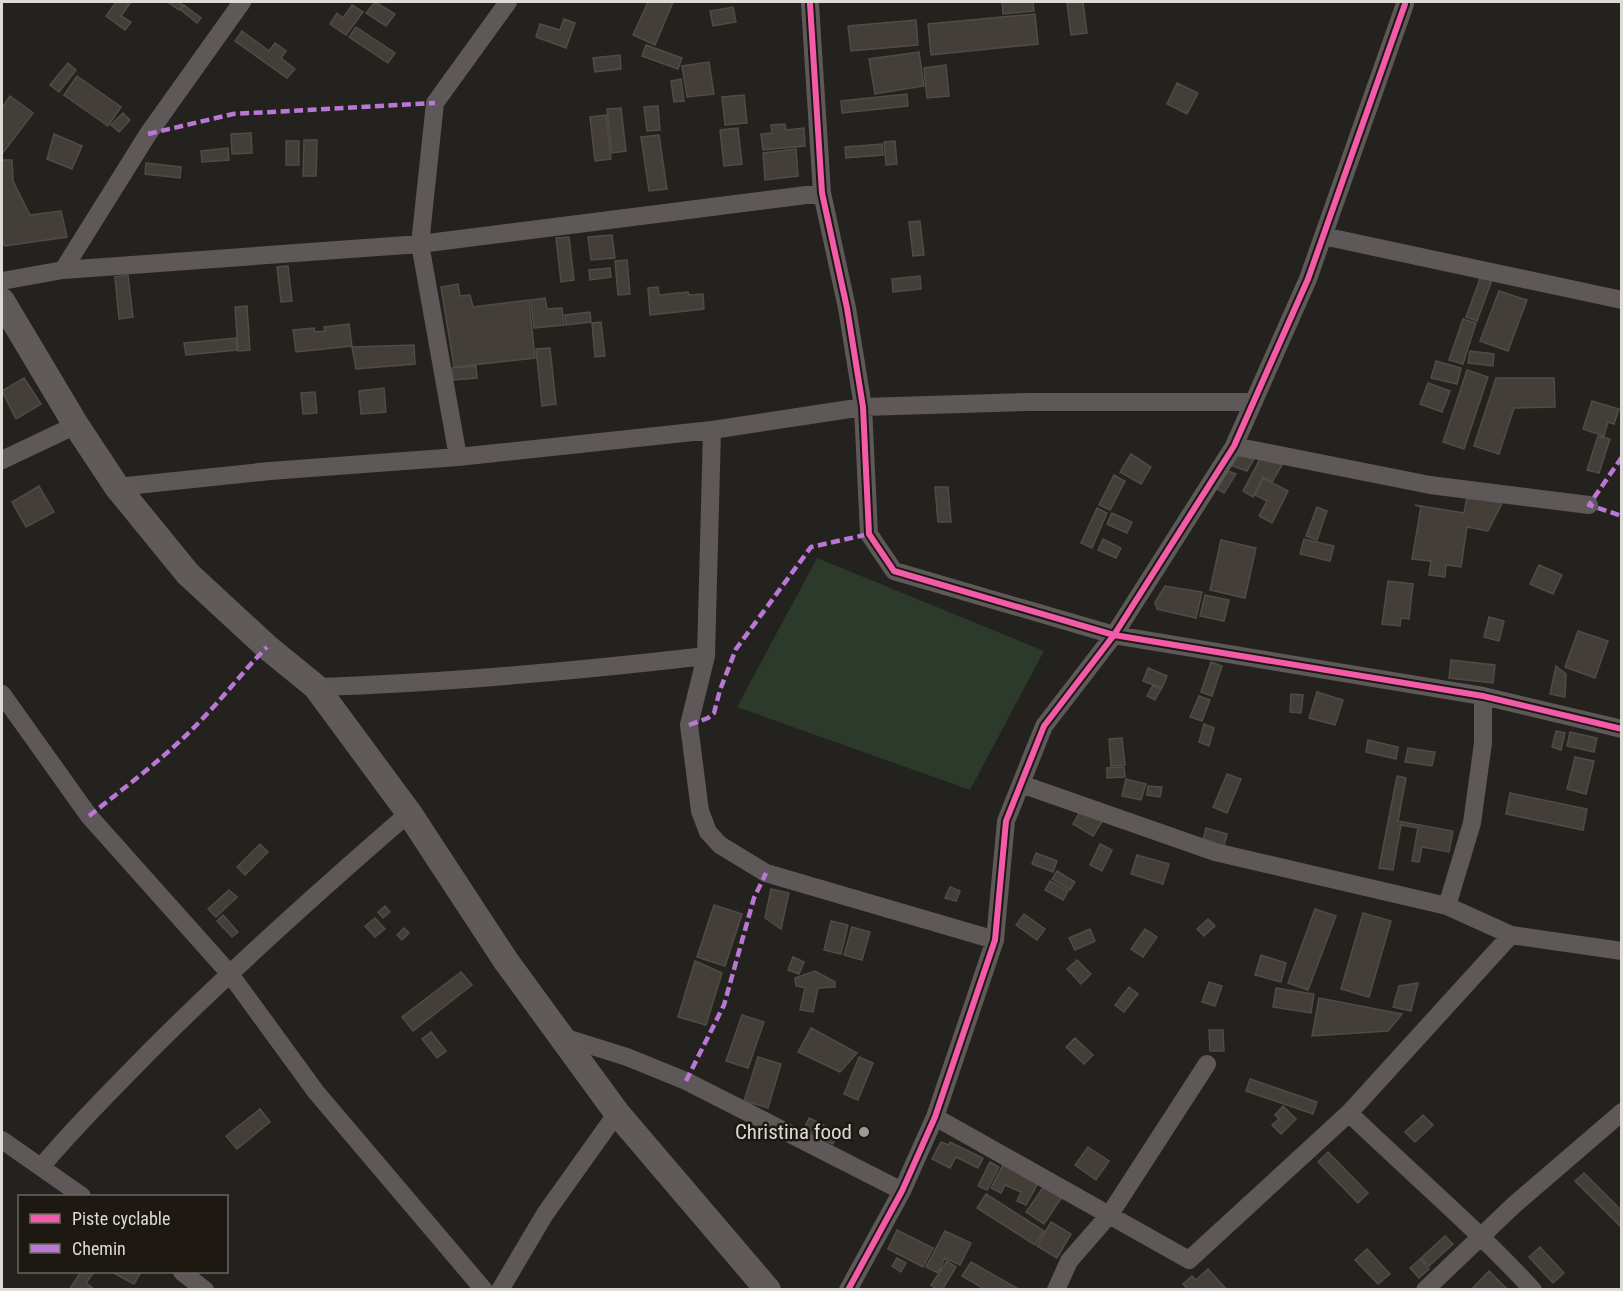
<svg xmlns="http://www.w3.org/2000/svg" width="1623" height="1291" font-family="'Roboto Condensed',sans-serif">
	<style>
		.green { fill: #2b3a2a }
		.building { fill: #433e38; stroke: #4f4c48; stroke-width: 1.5 }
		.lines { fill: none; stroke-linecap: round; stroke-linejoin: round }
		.street { stroke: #5e5859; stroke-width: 18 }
		.secondary { stroke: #605a5a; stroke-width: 26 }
		.quiet { stroke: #ba77d6; stroke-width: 4.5; stroke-dasharray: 9 4.5; stroke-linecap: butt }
		.cycleway-casing { stroke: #1d1912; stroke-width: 10 }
		.cycleway { stroke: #f35aa7; stroke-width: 6 }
		.poi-dot { fill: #9d9a96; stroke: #1d1912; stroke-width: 2 }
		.labels { text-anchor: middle; stroke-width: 5; stroke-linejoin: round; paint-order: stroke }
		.poi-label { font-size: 21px; fill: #dedbd6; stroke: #1d1912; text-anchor: end }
	</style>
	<rect width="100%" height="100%" fill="#24221e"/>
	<path class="green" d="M817 558 1044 651 970 790 737 707Z"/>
	<path class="building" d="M116 2H131L121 16 131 22 125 30 106 16Z
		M170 2H178L183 5 179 10 169 3Z
		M375 2 395 14 386 26 366 13Z
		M648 2H673L655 45 633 35Z
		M1002 2H1033L1034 11 1003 14Z
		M1083 2 1087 33 1071 35 1067 3Z
		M184 5 201 18 197 23 181 10Z
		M352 5 363 12 346 35 330 24 337 13 343 18Z
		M733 7 736 22 713 26 710 11Z
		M1035 14 1038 44 931 55 928 24Z
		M564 19 575 23 566 48 536 37 540 24 560 30Z
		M916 20 918 45 851 51 848 26Z
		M356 27 395 53 388 63 349 37Z
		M242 31 269 51 275 43 286 51 281 58 295 69 287 78 235 41Z
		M646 45 682 58 678 69 642 56Z
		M919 52 924 86 875 94 869 59Z
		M620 55 621 69 595 72 593 58Z
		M709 62 714 94 687 97 682 66Z
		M68 63 76 70 59 92 50 85Z
		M946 65 949 96 927 98 924 68Z
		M77 76 121 107 108 126 64 95Z
		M681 79 684 101 674 102 671 81Z
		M1177 83 1198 93 1187 114 1167 104Z
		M907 94 908 106 842 113 841 101Z
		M744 95 747 123 725 125 722 97Z
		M10 96 33 113 2 154V108Z
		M658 106 660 130 647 131 644 107Z
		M621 108 626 151 612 153 607 109Z
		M123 113 130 120 119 132 111 125Z
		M606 115 611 159 595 161 590 117Z
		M785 124 786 130 804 128 805 146 763 150 761 134 772 133 771 125Z
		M738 128 742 164 724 166 720 130Z
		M251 133 252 153 232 154 231 134Z
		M54 134 82 146 72 169 47 159Z
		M659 135 667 189 649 191 641 137Z
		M304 140H317L316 176H303Z
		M286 141H299V165H286Z
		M895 141 897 164 886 165 884 142Z
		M882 144 883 155 846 158 845 147Z
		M228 148 229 160 202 162 201 151Z
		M796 149 798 176 765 180 763 153Z
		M2 160H12L13 181 30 215 61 211 67 237 5 246 2 242Z
		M146 163 181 167 180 178 145 174Z
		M920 221 924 255 913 256 909 222Z
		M612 235 615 258 591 260 588 237Z
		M569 237 574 280 561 282 556 238Z
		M627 260 630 294 618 295 615 261Z
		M288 266 292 301 281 302 277 267Z
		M610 268 611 277 590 280 589 270Z
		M128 275 133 317 119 319 115 277Z
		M920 276 921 289 893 292 892 279Z
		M1481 276 1492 280 1477 321 1466 317Z
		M458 284 460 296 470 295 473 307 529 300 535 358 454 367 441 287Z
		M658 287 659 295 688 292 689 295 703 294 704 309 650 315 648 288Z
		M1499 291 1527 300 1508 351 1480 341Z
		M545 298 547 309 562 308 564 325 534 328 531 300Z
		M247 306 250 350 238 351 235 307Z
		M590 312 591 322 566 325 565 315Z
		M1463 319 1476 323 1463 364 1449 360Z
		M601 322 605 356 595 357 592 323Z
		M349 324 352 346 296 352 293 330 314 328 315 332 325 331 324 327Z
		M236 338 237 350 186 355 184 343Z
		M414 345 415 364 356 369 352 347Z
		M550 348 556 404 542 406 536 349Z
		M1470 351 1494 354 1493 366 1468 363Z
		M1436 361 1461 368 1457 384 1431 378Z
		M476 366 477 378 453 380 452 368Z
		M1467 370 1488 377 1464 449 1443 442Z
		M24 378 41 404 16 419 2 391Z
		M1496 378H1554L1555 407 1514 408 1499 454 1474 446Z
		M1428 383 1450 391 1442 412 1420 404Z
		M384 388 386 412 361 414 359 391Z
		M315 392 317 413 303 414 301 393Z
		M1592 401 1619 409 1614 424 1608 422 1604 436 1583 429Z
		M1598 436 1610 439 1599 473 1587 470Z
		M1131 454 1151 467 1141 484 1120 472Z
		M1234 455 1254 459 1247 471 1227 464Z
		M1260 459 1282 465 1272 482 1263 477 1253 497 1243 491Z
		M1225 470 1236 474 1224 493 1214 487Z
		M1114 475 1125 481 1110 510 1099 505Z
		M1263 478 1288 491 1272 523 1259 516 1267 501 1255 495Z
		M39 486 54 512 26 527 12 502Z
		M935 487H948L951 522H938Z
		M1467 497 1502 503 1488 531 1467 527 1461 567 1446 565 1445 577 1429 575 1431 561 1412 559 1421 507 1415 505 1464 513Z
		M1317 507 1327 511 1317 540 1306 536Z
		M1097 508 1107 513 1092 548 1081 543Z
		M1112 513 1132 522 1127 533 1107 524Z
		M1103 539 1121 548 1116 558 1098 550Z
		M1304 539 1334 546 1330 561 1300 554Z
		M1221 540 1256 548 1245 598 1210 590Z
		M1539 565 1562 575 1553 594 1530 584Z
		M1388 581 1413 584 1409 619 1401 618 1400 626 1382 624Z
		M1165 586 1202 592 1196 618 1157 609 1155 602Z
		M1205 595 1229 600 1224 621 1200 616Z
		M1489 617 1504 621 1499 641 1484 637Z
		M1578 631 1608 641 1595 678 1565 667Z
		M1451 660 1495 665 1493 683 1449 678Z
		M1211 662 1222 666 1212 696 1201 692Z
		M1556 666 1566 674 1565 697 1550 694Z
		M1148 668 1167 676 1162 688 1143 681Z
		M1153 685 1161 689 1155 700 1147 696Z
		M1317 692 1343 700 1335 725 1309 718Z
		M1291 694 1303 695 1301 713 1290 712Z
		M1199 696 1210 700 1202 721 1190 717Z
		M1204 724 1214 728 1209 746 1199 742Z
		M1556 731 1565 733 1561 750 1552 747Z
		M1570 732 1597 738 1594 752 1567 746Z
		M1122 738 1125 765 1111 766 1109 739Z
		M1368 740 1398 747 1396 759 1366 752Z
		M1408 748 1435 752 1432 766 1405 762Z
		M1575 757 1594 761 1586 794 1567 789Z
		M1124 767 1125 777 1107 778V768Z
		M1227 774 1241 779 1227 813 1213 807Z
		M1397 776 1406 778 1398 821 1453 831 1449 852 1422 847 1419 862 1412 861 1418 828 1401 825 1393 870 1379 868Z
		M1126 779 1146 784 1141 800 1122 796Z
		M1148 786 1162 787 1160 797 1147 795Z
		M1510 793 1587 809 1583 830 1506 814Z
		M1082 808 1103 820 1093 836 1073 824Z
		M1206 828 1227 834 1224 846 1203 840Z
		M260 844 268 852 245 875 237 867Z
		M1100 844 1112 850 1102 871 1090 865Z
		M1036 853 1057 861 1053 872 1032 864Z
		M1137 855 1169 864 1163 884 1131 874Z
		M1057 871 1075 882 1070 890 1052 879Z
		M1050 881 1068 891 1063 900 1045 890Z
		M950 887 960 891 956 901 945 898Z
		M771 889 789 893 781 929 765 918Z
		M229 890 237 897 216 917 208 909Z
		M714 905 742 914 725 966 697 957Z
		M385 906 390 912 383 918 378 912Z
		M1315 909 1336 916 1308 990 1288 983Z
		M1363 913 1391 921 1369 997 1341 989Z
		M1024 914 1045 929 1037 940 1016 925Z
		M223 915 238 932 232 937 217 921Z
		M375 918 385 929 375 937 365 926Z
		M1208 919 1215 926 1204 936 1197 929Z
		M831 921 848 925 841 954 824 950Z
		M852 927 870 932 862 960 844 955Z
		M404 928 409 933 402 940 397 935Z
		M1090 929 1095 941 1075 950 1069 938Z
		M1145 929 1157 937 1143 957 1131 949Z
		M1261 955 1286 963 1281 982 1255 975Z
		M793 957 804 962 799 974 788 970Z
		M1077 960 1091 974 1081 984 1067 969Z
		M695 961 722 973 706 1025 678 1017Z
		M815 971 835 982V987L818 988 813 1012 800 1010 805 988 796 986 795 978Z
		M461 972 472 985 413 1031 402 1017Z
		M1209 982 1222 986 1215 1006 1202 1002Z
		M1418 983 1411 1011 1393 1007 1399 986Z
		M1129 987 1138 994 1124 1012 1115 1005Z
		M1276 988 1314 994 1311 1013 1273 1007Z
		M1319 998 1402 1014 1388 1031 1312 1036Z
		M742 1015 764 1022 748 1068 726 1061Z
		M811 1028 857 1053 840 1072 798 1052Z
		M1209 1030H1223L1224 1051H1210Z
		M431 1032 446 1051 437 1058 422 1039Z
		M1075 1038 1093 1055 1084 1064 1066 1047Z
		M758 1057 781 1064 768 1108 744 1101Z
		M859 1057 873 1063 858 1100 844 1094Z
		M1250 1079 1317 1102 1313 1114 1246 1091Z
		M1283 1106 1296 1119 1281 1134 1272 1125 1279 1119 1275 1115Z
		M260 1109 270 1122 237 1149 226 1136Z
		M1423 1115 1433 1125 1415 1142 1405 1132Z
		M809 1118 838 1132 833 1144 803 1131Z
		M941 1142 949 1145 950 1142 983 1158 978 1168 956 1157 950 1168 932 1159Z
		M1088 1147 1109 1161 1096 1180 1075 1165Z
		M1328 1152 1368 1193 1358 1203 1318 1162Z
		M990 1162 999 1167 987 1190 978 1186Z
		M1003 1165 1038 1183 1026 1205 1017 1201 1021 1192 1005 1185 1001 1193 991 1188Z
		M1584 1173 1622 1211V1228L1575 1181Z
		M1044 1186 1062 1197 1044 1224 1026 1212Z
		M986 1194 1044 1231 1035 1245 977 1208Z
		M1051 1222 1071 1234 1057 1258 1037 1246Z
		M897 1230 933 1248 923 1267 888 1249Z
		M945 1231 971 1243 960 1265 945 1258 938 1273 926 1267Z
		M1445 1236 1453 1244 1429 1266 1421 1258Z
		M1540 1247 1564 1273 1553 1283 1529 1257Z
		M1367 1249 1390 1274 1378 1284 1355 1260Z
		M897 1258 906 1263 901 1272 892 1266Z
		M1420 1259 1429 1269 1419 1278 1410 1268Z
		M947 1261 956 1267 942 1290H938L931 1285Z
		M971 1262 1020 1290H986L962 1276Z
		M1208 1269 1227 1290H1188L1183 1284 1192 1276 1196 1280Z
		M1489 1271 1508 1290H1471Z
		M81 1272H94L86 1283 95 1290H69Z
		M112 1272H141L134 1284Z"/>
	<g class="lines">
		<path class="street" d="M810 4 822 193 847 308 863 407 869 534 894 571 1114 635 1483 696 1622 729
			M1323 236 1622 300
			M63 270 148 134 242 2
			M2 281 63 270 420 244 822 193
			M712 430 706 656 689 725 700 811 708 832 720 845 766 873 995 940
			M1234 446 1430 485 1589 505
			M458 457 420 244 435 103 508 2
			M2 460 76 425
			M117 487 270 471 458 457 712 430 863 407 1027 402H1254
			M316 687C447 683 576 671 706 656
			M2 694 89 816 230 974 316 1092 484 1290
			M1021 784 1215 852 1447 906 1511 935 1622 951
			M1447 906 1472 823 1483 743V696
			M560 1036 627 1057 686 1081 902 1191
			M1349 1113C1410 1172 1475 1227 1533 1290
			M935 1117 1189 1260 1349 1113 1511 935
			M2 1140 82 1196
			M41 1167C75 1126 113 1089 150 1051 233 968 320 890 409 813
			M182 1272 205 1290
			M500 1290 545 1214 617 1113
			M848 1290 902 1191 935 1117 995 940 1006 821 1044 726 1114 635 1234 446 1308 279 1405 4
			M1056 1290 1069 1261 1110 1214 1207 1064
			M1425 1290 1515 1204 1622 1112"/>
		<path class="secondary" d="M2 301 76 425 117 487 188 574 267 647 316 687 409 813 506 961 617 1113 768 1290"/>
		<path class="quiet" d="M148 134 233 114 435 103
			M1622 457 1589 505 1622 516
			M689 725 708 718 714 713 720 690 736 649 811 547 869 534
			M89 816C129 784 171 753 205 716 227 693 245 669 267 647
			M686 1081 724 1005 754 898 766 873"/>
		<g class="cycleway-casing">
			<path id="cycleway" d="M810 4 822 193 847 308 863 407 869 534 894 571 1114 635 1483 696 1622 729
				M848 1290 902 1191 935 1117 995 940 1006 821 1044 726 1114 635 1234 446 1308 279 1405 4"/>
		</g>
		<use href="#cycleway" class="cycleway"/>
	</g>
	<circle class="poi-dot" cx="864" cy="1132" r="6"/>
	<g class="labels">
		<g class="poi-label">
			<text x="852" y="1139">Christina food</text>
		</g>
	</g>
	<rect width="1623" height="1291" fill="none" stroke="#dedbd6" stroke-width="6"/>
	<rect x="18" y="1195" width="210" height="78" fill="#1d1912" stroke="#6a6760" stroke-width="1.5"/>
	<rect x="30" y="1214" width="30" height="9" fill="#f35aa7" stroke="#6a6760" stroke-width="1.5"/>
	<text x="72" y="1225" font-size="18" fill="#dedbd6">Piste cyclable</text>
	<rect x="30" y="1244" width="30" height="9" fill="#ba77d6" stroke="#6a6760" stroke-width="1.5"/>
	<text x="72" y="1255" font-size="18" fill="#dedbd6">Chemin</text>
</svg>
